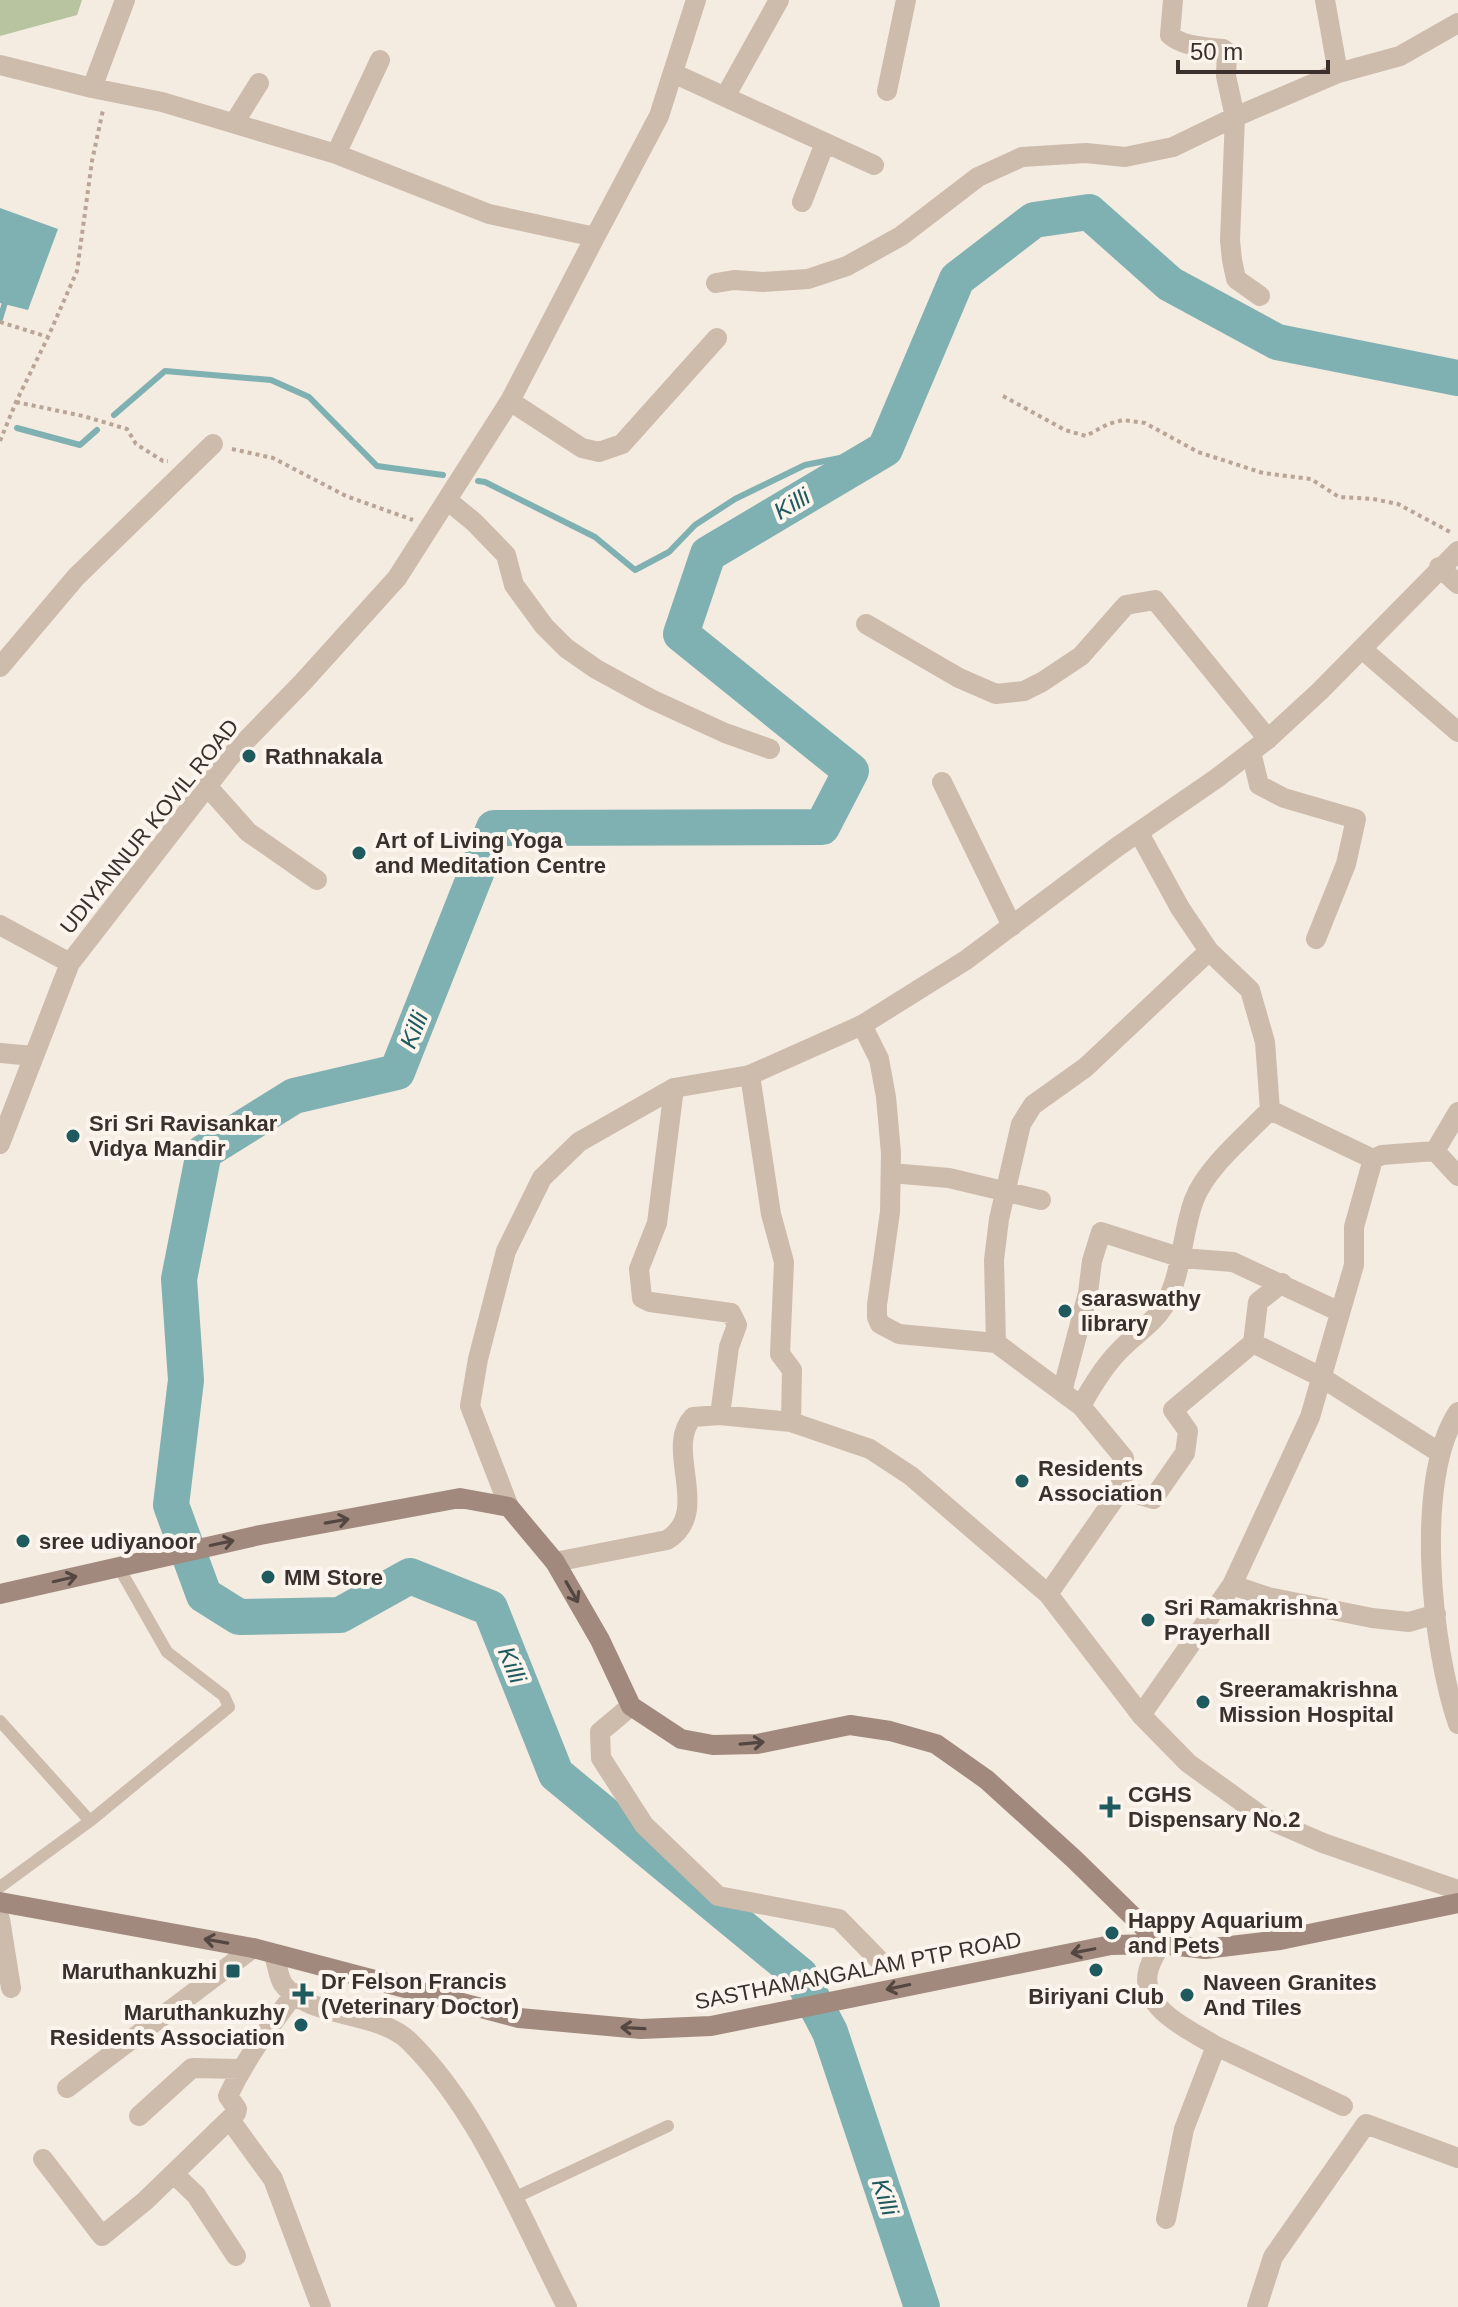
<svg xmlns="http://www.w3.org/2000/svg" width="1458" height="2307" font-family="Arial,sans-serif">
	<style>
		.green { fill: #b8c4a0 }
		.water { fill: #7fb0b2 }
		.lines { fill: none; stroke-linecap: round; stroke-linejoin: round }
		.stream { stroke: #7fb0b2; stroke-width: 6 }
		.river { stroke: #7fb0b2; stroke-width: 36 }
		.path { stroke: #b9a596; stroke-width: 4; stroke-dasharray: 4 4; stroke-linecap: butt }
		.service { stroke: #cdbbac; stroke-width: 12 }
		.minor { stroke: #cdbbac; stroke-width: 20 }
		.tertiary { stroke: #cdbbac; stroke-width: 20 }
		.secondary { stroke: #a18a7d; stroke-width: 20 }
		.oneway { stroke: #544640 }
		.poi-dot { fill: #1f5a5e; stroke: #fbf5ee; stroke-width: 3 }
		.labels { text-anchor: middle; stroke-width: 8; stroke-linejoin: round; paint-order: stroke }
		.poi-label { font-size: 22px; font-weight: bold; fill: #3b302b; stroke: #fbf5ee; text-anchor: start }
		.street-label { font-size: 22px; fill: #3b302b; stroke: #fbf5ee }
		.water-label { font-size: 24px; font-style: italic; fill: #1f5a5e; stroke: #fbf5ee }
	</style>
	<rect width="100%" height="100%" fill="#f4ebe1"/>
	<path class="green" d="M0 0H82L77 15 0 36Z"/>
	<path class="water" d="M0 208 58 229 28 310 0 303Z"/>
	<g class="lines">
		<path class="stream" d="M0 319 7 296
			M114 415 165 371 271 380 309 397 377 466 443 475
			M17 428 80 445 97 430
			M478 481 485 482 595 537 635 570 669 552 695 525 735 499 805 465 885 449"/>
		<path class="river" d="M922 2307 830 2032 800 1975 556 1774 490 1608 410 1576 340 1615 239 1617 204 1595 171 1505 186 1380 179 1279 204 1152 294 1096 397 1072 494 828 822 827 851 771 681 634 708 554 885 449 957 279 1034 220 1089 212 1170 284 1277 342 1458 378"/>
		<path class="path" d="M0 322 48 337 77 271 92 161 103 110
			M1003 396 1065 430 1086 436 1108 424 1123 420 1145 423 1198 452 1263 473 1311 479 1339 497 1373 499 1398 504 1452 533
			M16 402 83 416 127 429 136 444 163 461H168
			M0 441 16 402 48 337
			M232 449 273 458 346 496 413 520"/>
		<path class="service" d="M0 1721 90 1821
			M0 1887 90 1821 229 1707 224 1696 167 1652 118 1566
			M514 2198 668 2126"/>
		<path class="minor" d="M1173 0 1170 35C1183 47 1206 47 1223 49L1227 52 1226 76 1235 117 1230 240 1232 260 1236 279 1260 296
			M1325 0 1338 73
			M0 65 92 88 162 102 336 154 489 214 595 237 659 116 696 0
			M673 73 874 165
			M92 88 125 0
			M887 91 906 0
			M725 97 779 0
			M234 123 259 83
			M336 154 380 60
			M802 202 825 143
			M716 283 734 280 763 282 808 279 847 266 901 236 978 177 1022 157 1086 153 1125 157 1173 147 1235 117 1338 73 1400 56 1458 23
			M510 401 582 448 599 452 622 444 717 338
			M447 500 474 522 506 555 514 585 544 626 566 648 596 669 651 699 725 733 770 749
			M1439 567 1458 584
			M866 624 959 678 996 694 1024 691 1042 682 1081 656 1126 605 1155 600 1268 739
			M1362 649 1458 732
			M0 667 76 577 213 444
			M1251 752 1259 785 1284 798 1356 819 1346 864 1316 939
			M942 782 1012 926
			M207 786 248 832 317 880
			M1139 833 1180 908 1209 951 1250 990 1265 1042 1270 1110 1373 1159 1382 1155 1435 1151 1458 1176
			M0 925 70 963
			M862 1025 879 1059 886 1097 891 1153 890 1212 877 1305V1317L880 1324 899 1334 996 1343 1081 1406 1124 1458 1123 1476 1117 1495 1048 1594
			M0 1053 34 1056
			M750 1075 771 1214 784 1262 780 1354 792 1370 791 1422
			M674 1088 657 1223 639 1269 642 1298 650 1302 731 1313 737 1325 729 1347 720 1415
			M0 1144 70 963 229 758 303 682 397 578 510 401 595 237
			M1435 1151 1458 1112
			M891 1173 949 1178 1041 1200
			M996 1343 994 1260 999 1219 1021 1124 1033 1105 1086 1067 1209 951
			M1253 1343 1321 1377 1440 1453
			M1062 1392 1088 1293 1092 1261 1101 1232 1182 1258 1233 1262 1340 1312
			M1081 1406C1092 1386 1104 1366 1120 1350 1134 1335 1153 1324 1164 1306 1183 1273 1181 1235 1194 1200 1206 1168 1246 1135 1270 1110
			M1458 1412C1413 1480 1432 1649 1458 1724
			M1119 1489 1153 1499 1185 1453 1188 1431 1173 1410 1253 1343 1258 1302 1282 1283
			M555 1562 667 1540C713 1512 663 1449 693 1417L720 1415 791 1422 870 1449 911 1476 1048 1594 1141 1715 1188 1763 1263 1817 1323 1843 1458 1890
			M1232 1585 1268 1597 1372 1618 1409 1622 1436 1614
			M631 1706 600 1732 601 1758 644 1825 718 1896 839 1919 880 1961
			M1141 1715 1232 1585 1310 1417 1354 1265V1227L1373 1159
			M0 1919 11 1988
			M1161 1944C1156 1953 1150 1962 1148 1972 1140 2009 1190 2030 1216 2046L1184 2129 1166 2219
			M274 1955C277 1963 278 1976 283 1984 308 2019 377 2010 409 2041 481 2112 521 2219 567 2307
			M1216 2046 1343 2106
			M67 2088 253 1948
			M139 2116 192 2068 241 2069
			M230 2120 273 2179 321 2307
			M43 2159 102 2236 145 2201 236 2113 237 2109 228 2096C247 2056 268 2029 295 1993
			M174 2174 196 2195 236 2256
			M1257 2307 1273 2257 1366 2124 1458 2158"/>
		<path class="tertiary" d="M509 1507 470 1406 478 1359 506 1251 542 1178 579 1142 674 1088 750 1075 862 1025 966 960 1117 847 1217 778 1268 739 1320 691 1458 551"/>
		<path class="secondary" d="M0 1594 260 1535 460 1498 509 1507 555 1562 600 1640 631 1706 681 1739 713 1745 757 1744 850 1725 890 1731 936 1744 987 1780 1074 1859 1161 1944
			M0 1902 253 1948 519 2018 641 2029 711 2026 1111 1945 1161 1944 1205 1949 1280 1940 1458 1903"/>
	</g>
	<defs><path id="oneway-shaft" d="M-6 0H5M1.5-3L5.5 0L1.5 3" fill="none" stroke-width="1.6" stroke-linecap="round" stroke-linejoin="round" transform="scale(2)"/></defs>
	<g class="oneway">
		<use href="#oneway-shaft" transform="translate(337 1521) rotate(-10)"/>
		<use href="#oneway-shaft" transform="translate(222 1543) rotate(-12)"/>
		<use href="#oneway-shaft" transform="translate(65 1579) rotate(-13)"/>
		<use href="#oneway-shaft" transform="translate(572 1592) rotate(60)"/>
		<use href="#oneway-shaft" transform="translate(752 1743) rotate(-5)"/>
		<use href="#oneway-shaft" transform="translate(216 1941) rotate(-170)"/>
		<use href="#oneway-shaft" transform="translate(1083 1951) rotate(169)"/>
		<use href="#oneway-shaft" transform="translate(898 1987) rotate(168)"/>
		<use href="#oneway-shaft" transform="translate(633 2028) rotate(-177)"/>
	</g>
	<g class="poi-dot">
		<circle cx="249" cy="756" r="8"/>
		<circle cx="359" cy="853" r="8"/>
		<circle cx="73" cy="1136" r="8"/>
		<circle cx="1065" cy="1311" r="8"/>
		<circle cx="1022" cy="1481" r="8"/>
		<circle cx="23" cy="1541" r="8"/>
		<circle cx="268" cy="1577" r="8"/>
		<circle cx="1148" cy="1620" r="8"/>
		<circle cx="1203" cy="1702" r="8"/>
		<path d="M1106 1795h8v8h8v8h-8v8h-8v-8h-8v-8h8z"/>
		<circle cx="1112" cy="1933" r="8"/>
		<circle cx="1096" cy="1970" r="8"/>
		<rect x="225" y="1963" width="16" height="16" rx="4"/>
		<path d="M299 1982h8v8h8v8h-8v8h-8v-8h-8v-8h8z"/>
		<circle cx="1187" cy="1995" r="8"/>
		<circle cx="301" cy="2025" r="8"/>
	</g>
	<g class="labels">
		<g class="poi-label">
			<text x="265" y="764">Rathnakala</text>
			<text x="375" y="848">Art of Living Yoga<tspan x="375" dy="25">and Meditation Centre</tspan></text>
			<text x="89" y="1131">Sri Sri Ravisankar<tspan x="89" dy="25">Vidya Mandir</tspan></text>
			<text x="1081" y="1306">saraswathy<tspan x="1081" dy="25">library</tspan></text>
			<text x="1038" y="1476">Residents<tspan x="1038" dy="25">Association</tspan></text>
			<text x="39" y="1549">sree udiyanoor</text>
			<text x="284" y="1585">MM Store</text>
			<text x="1164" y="1615">Sri Ramakrishna<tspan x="1164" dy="25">Prayerhall</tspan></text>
			<text x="1219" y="1697">Sreeramakrishna<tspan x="1219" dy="25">Mission Hospital</tspan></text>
			<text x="1128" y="1802">CGHS<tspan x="1128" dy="25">Dispensary No.2</tspan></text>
			<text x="1128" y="1928">Happy Aquarium<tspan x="1128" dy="25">and Pets</tspan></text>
			<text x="217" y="1979" text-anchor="end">Maruthankuzhi</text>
			<text x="321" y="1989">Dr Felson Francis<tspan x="321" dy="25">(Veterinary Doctor)</tspan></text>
			<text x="1203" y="1990">Naveen Granites<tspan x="1203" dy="25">And Tiles</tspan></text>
			<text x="1096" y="2004" text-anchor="middle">Biriyani Club</text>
			<text x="285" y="2020" text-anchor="end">Maruthankuzhy<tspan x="285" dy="25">Residents Association</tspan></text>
		</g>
		<g class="street-label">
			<text transform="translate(149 826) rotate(-51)" y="8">UDIYANNUR KOVIL ROAD</text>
			<text transform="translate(858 1970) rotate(-11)" y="8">SASTHAMANGALAM PTP ROAD</text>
		</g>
		<g class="water-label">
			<text transform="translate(792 504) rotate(-31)" y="8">Killi</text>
			<text transform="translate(414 1030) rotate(-68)" y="8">Killi</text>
			<text transform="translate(512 1665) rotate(68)" y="8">Killi</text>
			<text transform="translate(885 2197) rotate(72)" y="8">Killi</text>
		</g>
	</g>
	<path d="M1178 60v12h150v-12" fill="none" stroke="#3b302b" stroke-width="4"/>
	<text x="1190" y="60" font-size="24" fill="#3b302b" stroke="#fbf5ee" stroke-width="6" paint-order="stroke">50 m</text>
</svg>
